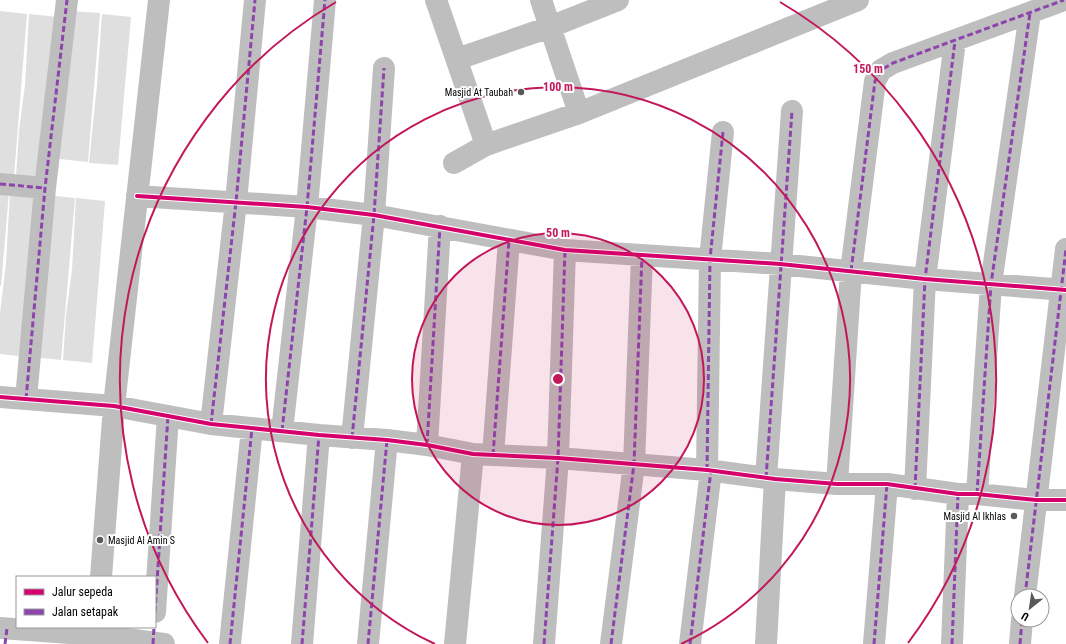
<svg xmlns="http://www.w3.org/2000/svg" width="1066" height="644" font-family="'Roboto Condensed',sans-serif">
	<style>
		.building { fill: #dfdfdf }
		.lines { fill: none; stroke-linecap: round; stroke-linejoin: round }
		.minor { stroke: #bebebe; stroke-width: 22 }
		.quiet { stroke: #8e44ad; stroke-width: 3; stroke-dasharray: 6 3; stroke-linecap: butt }
		.cycleway-casing { stroke: #fff; stroke-width: 6 }
		.cycleway { stroke: #d6006c; stroke-width: 4 }
		.ring { fill: none; stroke: #c2185b; stroke-width: 2 }
		.poi-dot { fill: #595959; stroke: #fff; stroke-width: 1.5 }
		.labels { text-anchor: middle; stroke-width: 4; stroke-linejoin: round; paint-order: stroke }
		.poi-label { font-size: 10px; fill: #000; stroke: #fff; text-anchor: end }
		.centre { fill: #c2185b; stroke: #fff; stroke-width: 2 }
		.ring-label { font-size: 12px; text-anchor: middle; font-weight: bold; fill: #c2185b; stroke: #fff; stroke-width: 4; stroke-linejoin: round; paint-order: stroke }
	</style>
	<rect width="100%" height="100%" fill="#fff"/>
	<path class="building" d="M0 11 27 14 14 176 0 174Z
		M71 11 100 13 88 162 59 159Z
		M29 14 58 17 45 179 16 176 19 131 25 85Z
		M102 14 131 17 118 165 89 163 97 85Z
		M0 191 9 192 1 286H0Z
		M10 192 39 195 26 357 0 354V313L6 264Z
		M46 195 75 198 61 360 33 357Z
		M76 198 105 201 92 363 63 360 66 315 72 270Z"/>
	<g class="lines">
		<path class="minor" d="M436 0 486 145
			M541 0 579 113
			M457 59 550 27 618 0
			M454 163 486 145 579 113 858 0
			M0 184 45 188
			M137 196 307 207 374 215 565 250 780 264 925 279 1066 290
			M0 397 114 406 211 424 319 435 387 440 427 445 473 454 558 458 707 470 775 479 837 484H887L958 494H977L1036 500H1066
			M26 399 45 188 67 0
			M211 424 236 202 255 0
			M282 431 307 207 325 0
			M352 438 374 215 384 68
			M427 445 440 226
			M493 455 509 240
			M707 470 710 259 723 132
			M766 478 792 111
			M837 484 851 271 875 81 881 70 893 63 1064 0
			M915 489 925 279 955 41
			M977 494 991 284 1030 13
			M101 577 114 406 159 0
			M1025 596 1066 249
			M155 612 168 416
			M0 628 97 635 164 644
			M230 644 252 428
			M302 644 319 435
			M368 644 387 440
			M455 644 473 454
			M544 644 558 458 565 250
			M611 644 634 464 642 255
			M690 644 711 470
			M766 644 775 479
			M874 644 887 484
			M952 644 958 494
			M1020 644 1022 620"/>
		<path class="quiet" d="M0 184 45 188
			M851 271 875 81 881 70 893 63 1064 0
			M26 399 45 188 67 0
			M211 424 236 202 255 0
			M282 431 307 207 325 0
			M352 438 374 215 384 68
			M427 445 440 226
			M493 455 509 240
			M707 470 710 259 723 132
			M766 478 792 111
			M915 489 925 279 955 41
			M977 494 991 284 1030 13
			M1025 596 1066 249
			M155 612 168 416
			M5 644 7 628
			M153 644 154 627
			M230 644 252 428
			M302 644 319 435
			M368 644 387 440
			M544 644 558 458 565 250 561 249
			M611 644 634 464 642 255
			M690 644 711 470
			M874 644 887 484
			M952 644 958 494
			M1020 644 1022 620"/>
		<g class="cycleway-casing">
			<path id="cycleway" d="M137 196 307 207 374 215 565 250 780 264 925 279 1066 290
				M0 397 114 406 211 424 319 435 387 440 427 445 473 454 558 458 707 470 775 479 837 484H887L958 494H977L1036 500H1066"/>
		</g>
		<use href="#cycleway" class="cycleway"/>
	</g>
	<circle cx="558" cy="379" r="146" fill="#c2185b" fill-opacity=".12"/>
	<g class="ring">
		<circle cx="558" cy="379" r="146"/>
		<path d="M435 644A292 292 0 1 1 681 644"/>
		<path d="M208 643A438 438 0 0 1 336 2M780 2A438 438 0 0 1 908 643"/>
	</g>
	<g class="poi-dot">
		<circle cx="521" cy="92" r="4"/>
		<circle cx="1014" cy="516" r="4"/>
		<circle cx="100" cy="540" r="4"/>
	</g>
	<g class="labels">
		<g class="poi-label">
			<text x="513" y="96">Masjid At Taubah</text>
			<text x="1006" y="520">Masjid Al Ikhlas</text>
			<text x="108" y="544" text-anchor="start">Masjid Al Amin S</text>
		</g>
	</g>
	<circle cx="558" cy="379" r="6" class="centre"/>
	<g class="ring-label">
		<text x="868" y="73">150 m</text>
		<text x="558" y="91">100 m</text>
		<text x="558" y="237">50 m</text>
	</g>
	<rect x="16" y="576" width="140" height="52" fill="#ffffff" stroke="#999999"/>
	<rect x="24" y="589" width="20" height="6" fill="#d6006c" stroke="#999999"/>
	<text x="52" y="596" font-size="12" fill="#000000">Jalur sepeda</text>
	<rect x="24" y="609" width="20" height="6" fill="#8e44ad" stroke="#999999"/>
	<text x="52" y="616" font-size="12" fill="#000000">Jalan setapak</text>
	<g transform="translate(1030 608) rotate(210)"><circle r="19" fill="#ffffff" stroke="#999999"/>
	<path d="M0-3L7 15L0 10L-7 15Z" fill="#595959"/>
	<text y="-6" font-size="11" font-weight="bold" text-anchor="middle" fill="#000000">U</text>
	</g>
</svg>
